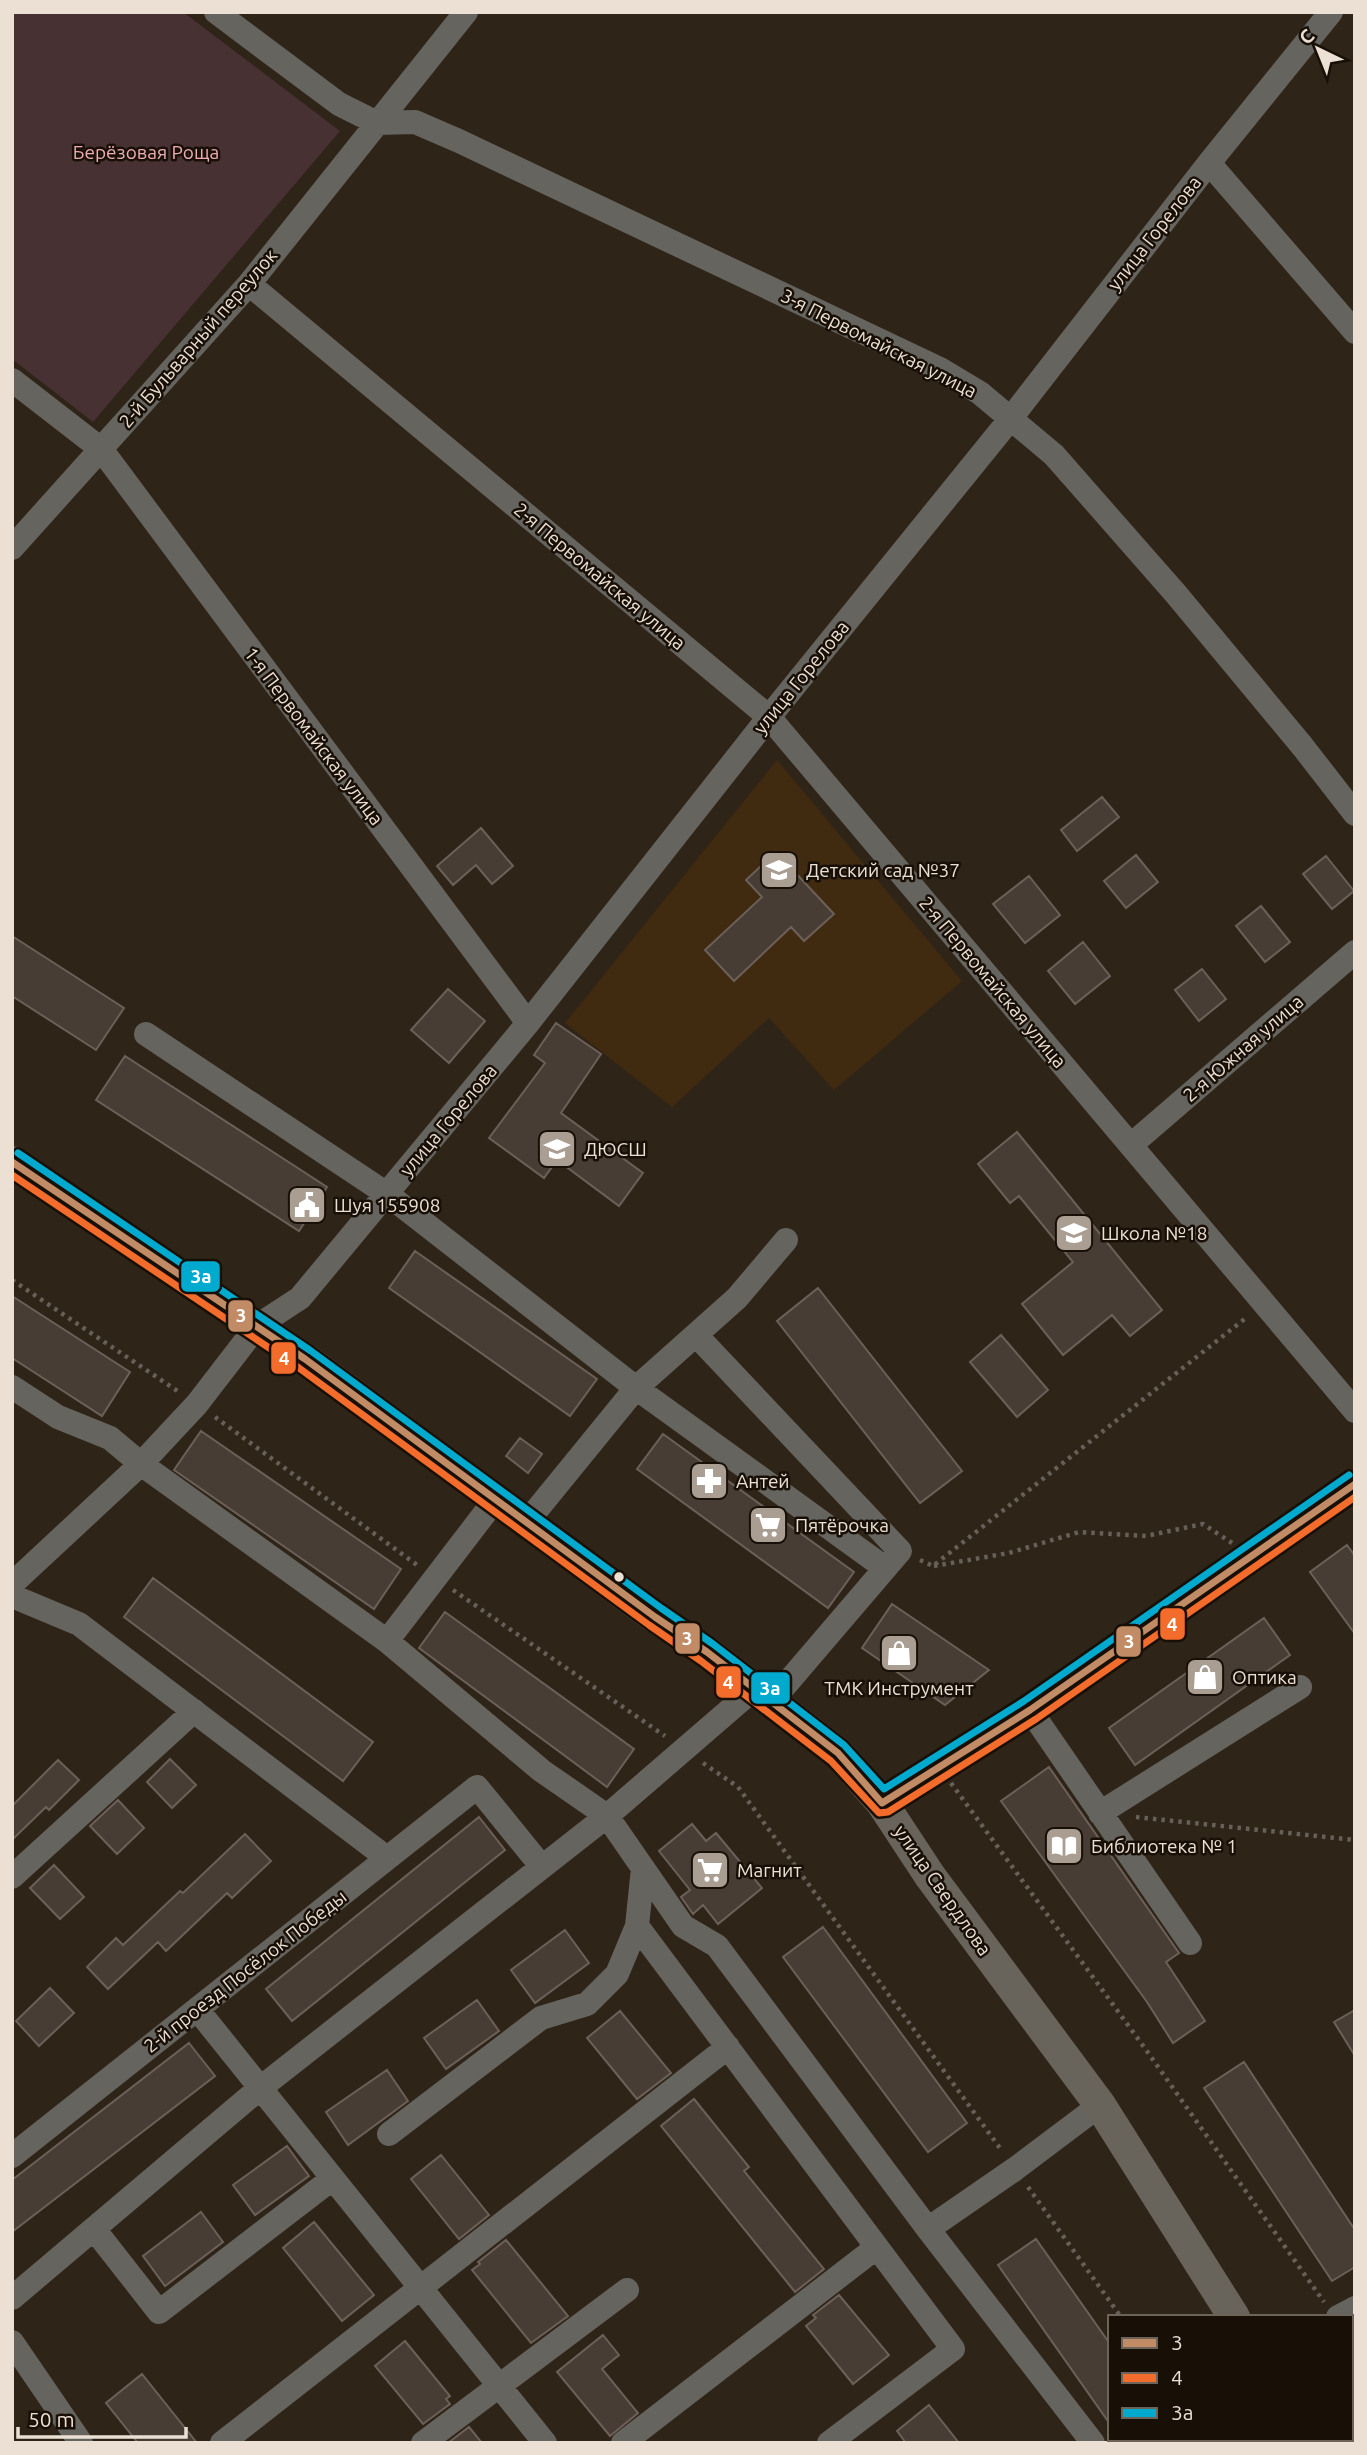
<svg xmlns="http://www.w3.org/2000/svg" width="1367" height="2455" font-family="Ubuntu,sans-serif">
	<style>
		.built { fill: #402a10 }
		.green { fill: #473133 }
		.building { fill: #473d35; stroke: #6c6059; stroke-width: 2 }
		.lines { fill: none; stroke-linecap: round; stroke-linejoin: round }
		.path { stroke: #666059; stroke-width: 4.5; stroke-dasharray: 3.5 5; stroke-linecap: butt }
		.minor { stroke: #66645f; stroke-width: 24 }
		.major { stroke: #69645b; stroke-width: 32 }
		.bus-1-casing { stroke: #181007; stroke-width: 12 }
		.bus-2-casing { stroke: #181007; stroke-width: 12 }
		.bus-3-casing { stroke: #181007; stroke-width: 12 }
		.bus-1 { stroke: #c18c65; stroke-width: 7 }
		.bus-2 { stroke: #f36c2b; stroke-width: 7 }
		.bus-3 { stroke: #00a9ce; stroke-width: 7 }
		.bus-dot { fill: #ecdfd3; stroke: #181007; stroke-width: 2.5 }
		.labels { text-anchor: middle; stroke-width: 5; stroke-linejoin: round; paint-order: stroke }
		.park-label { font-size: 19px; fill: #ebacb4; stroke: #181007 }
		.street-label { font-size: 19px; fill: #ecdfd3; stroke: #181007 }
		.poi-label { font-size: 19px; fill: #ecdfd3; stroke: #181007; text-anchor: start }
		.line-badge { stroke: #181007; stroke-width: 2.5 }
		.badge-label { font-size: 19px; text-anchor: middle; font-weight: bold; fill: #fff }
	</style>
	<rect width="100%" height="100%" fill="#2f2418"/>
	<path class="built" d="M777 760 962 981 834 1090 769 1018 672 1107 565 1023Z"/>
	<path class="green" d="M12 12H183L340 131 93 422 12 359Z"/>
	<path class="building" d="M1102 797 1119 817 1077 851 1061 830Z
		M481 828 513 866 492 884 476 865 453 885 437 866Z
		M776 852 834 914 804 941 791 927 734 981 705 950 762 897 746 880Z
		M1136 855 1158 882 1126 908 1104 881Z
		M1326 856 1354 891 1332 909 1303 874Z
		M1029 876 1060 915 1025 943 993 904Z
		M1261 906 1290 942 1265 962 1236 926Z
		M12 936 124 1008 96 1050 12 996Z
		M1083 942 1110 976 1075 1004 1048 971Z
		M1202 969 1226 999 1199 1021 1175 990Z
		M448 989 485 1021 449 1063 411 1030Z
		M556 1023 601 1054 561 1113 643 1173 619 1206 557 1160 544 1178 489 1138 545 1063 534 1055Z
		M125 1056 327 1187 299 1231 96 1100Z
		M1017 1132 1162 1310 1130 1336 1112 1315 1063 1355 1022 1304 1073 1262 1019 1196 1010 1203 978 1164Z
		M415 1251 597 1379 570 1416 389 1288Z
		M818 1288 962 1471 920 1503 777 1321Z
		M12 1296 130 1372 102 1416 12 1358Z
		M1001 1335 1048 1390 1017 1417 970 1362Z
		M201 1431 401 1569 374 1609 174 1470Z
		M663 1434 854 1572 828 1608 637 1469Z
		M520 1438 542 1454 528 1473 506 1456Z
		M1347 1545 1355 1556V1634L1310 1572Z
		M153 1578 373 1742 343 1781 124 1617Z
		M892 1604 989 1670 945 1705 862 1648Z
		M445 1612 634 1749 607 1787 419 1648Z
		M1264 1618 1290 1655 1135 1765 1109 1728Z
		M170 1759 196 1785 172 1808 147 1782Z
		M58 1760 79 1780 49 1810 46 1807 12 1840V1806Z
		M1049 1767 1179 1953 1166 1962 1205 2021 1173 2043 1147 2002 1001 1801Z
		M118 1800 144 1828 117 1854 90 1826Z
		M479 1817 505 1850 292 2021 266 1989Z
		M692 1824 706 1841 716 1833 762 1888 718 1924 703 1905 693 1914 681 1897 690 1890 659 1851Z
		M245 1834 271 1861 232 1898 227 1893 166 1951 158 1942 108 1989 87 1967 116 1938 123 1945 180 1891 183 1893Z
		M54 1865 84 1897 60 1919 30 1888Z
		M823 1927 967 2123 928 2152 783 1957Z
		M565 1930 589 1963 535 2003 511 1970Z
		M50 1988 74 2013 39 2046 16 2021Z
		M477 2000 499 2031 446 2069 424 2038Z
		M1355 2010V2056L1334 2022Z
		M620 2011 671 2073 637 2099 587 2038Z
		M189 2043 215 2076 12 2232V2180Z
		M1244 2062 1355 2230V2267L1332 2281 1204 2088Z
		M387 2070 408 2101 348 2145 326 2112Z
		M694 2099 749 2167 744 2171 824 2269 795 2292 661 2126Z
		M287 2146 309 2176 255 2215 233 2185Z
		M441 2155 489 2215 459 2239 411 2179Z
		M201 2212 223 2242 165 2286 143 2256Z
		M314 2222 374 2295 342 2321 283 2248Z
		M1036 2239 1110 2344V2424L998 2265Z
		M506 2240 568 2316 531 2343 472 2270 480 2264 478 2262Z
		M839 2295 889 2355 853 2384 806 2326 816 2318 813 2315Z
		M603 2335 619 2355 602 2369 638 2413 610 2436 557 2372Z
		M405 2341 450 2396 446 2399 450 2404 423 2424 375 2366Z
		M142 2374 197 2443H138L106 2403Z
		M929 2405 959 2443H906L897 2431Z
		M469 2427 482 2443H448Z"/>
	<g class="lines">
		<path class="path" d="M12 1280 179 1392
			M215 1417 417 1565
			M920 1560 933 1566 1247 1317
			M934 1566 1009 1553 1079 1532 1146 1536 1203 1524 1232 1543
			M453 1590 665 1736
			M703 1763 738 1787 1002 2151
			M951 1783 1144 2047 1324 2302
			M1136 1817 1355 1840
			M1028 2187 1121 2317
			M1208 2439 1211 2443"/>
		<path class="minor" d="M216 12 339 104 377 123 415 122 459 141 940 369 980 393 1054 455 1176 594 1303 747 1355 814
			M1209 163 1355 332
			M249 284 769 717 1355 1411
			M12 380 101 449 528 1023
			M12 548 249 284 466 12
			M146 1034 387 1194 636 1388 885 1568
			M1131 1145 1355 952
			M696 1335 900 1551 771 1702
			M12 1387 58 1417 110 1438 141 1464 387 1641 542 1771 607 1816 683 1926 717 1946 928 2229 1093 2443
			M526 1523 636 1388 737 1298 786 1240
			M12 1584 141 1464 197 1404 257 1326 300 1298 528 1023 769 717 1011 418 1209 163 1331 12
			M12 1596 79 1624 387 1858
			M387 1641 495 1500
			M1030 1710 1190 1943
			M882 1803 1030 1710 1355 1484
			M1100 1813 1300 1687
			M643 1868 637 1926 953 2349 829 2443
			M12 1877 194 1711
			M197 2009 545 2443
			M389 2134 541 2018 587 2004 617 1974 637 1926
			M12 2156 477 1787 542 1867
			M94 2229 159 2312 332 2179
			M928 2229 1015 2169 1100 2105
			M12 2298 259 2089 607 1816 754 1689
			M1338 2317 1355 2308
			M1351 2341 1355 2346
			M12 2342 81 2443
			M222 2443 728 2047
			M423 2443 627 2290
			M623 2443 877 2247"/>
		<path class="major" d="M12 1162 305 1359 655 1617 707 1652 838 1753 882 1803 930 1876 1100 2105 1234 2317
			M1312 2439 1315 2443"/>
		<g class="bus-1-casing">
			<path id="bus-1" d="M12 1162 305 1359 655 1617 707 1652 838 1753 882 1803 1030 1710 1355 1484"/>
		</g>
		<g class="bus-2-casing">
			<path id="bus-2" d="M12 1175 299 1368 649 1625 701 1661 831 1761 879 1813 888 1812 1036 1719 1355 1497"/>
		</g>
		<g class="bus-3-casing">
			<path id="bus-3" d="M18 1153 311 1351 661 1608 713 1644 844 1745 884 1789 1024 1701 1349 1475"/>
		</g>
		<use href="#bus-1" class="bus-1"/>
		<use href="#bus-2" class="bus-2"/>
		<use href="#bus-3" class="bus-3"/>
	</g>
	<defs>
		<g id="school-square" transform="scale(2.0125)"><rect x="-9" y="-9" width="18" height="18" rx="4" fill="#aa9e92" stroke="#181007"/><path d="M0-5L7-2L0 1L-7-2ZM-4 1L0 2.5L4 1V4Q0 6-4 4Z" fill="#fff"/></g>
		<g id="civic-square" transform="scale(2.0125)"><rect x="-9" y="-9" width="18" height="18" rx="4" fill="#aa9e92" stroke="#181007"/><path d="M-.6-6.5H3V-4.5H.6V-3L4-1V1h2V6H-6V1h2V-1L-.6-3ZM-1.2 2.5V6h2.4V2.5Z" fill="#fff"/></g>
		<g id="pharmacy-square" transform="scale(2.0125)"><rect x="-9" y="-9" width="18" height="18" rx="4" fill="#aa9e92" stroke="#181007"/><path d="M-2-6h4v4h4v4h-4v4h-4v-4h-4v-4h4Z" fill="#fff"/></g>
		<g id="supermarket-square" transform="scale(2.0125)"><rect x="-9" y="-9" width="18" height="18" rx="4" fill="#aa9e92" stroke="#181007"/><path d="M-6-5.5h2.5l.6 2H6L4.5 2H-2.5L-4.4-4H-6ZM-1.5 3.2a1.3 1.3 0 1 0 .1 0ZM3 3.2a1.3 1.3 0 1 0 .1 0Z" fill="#fff"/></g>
		<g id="shop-square" transform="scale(2.0125)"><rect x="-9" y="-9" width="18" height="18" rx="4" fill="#aa9e92" stroke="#181007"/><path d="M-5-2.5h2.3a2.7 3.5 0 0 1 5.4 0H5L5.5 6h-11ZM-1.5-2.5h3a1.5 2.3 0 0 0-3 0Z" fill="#fff"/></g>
		<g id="library-square" transform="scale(2.0125)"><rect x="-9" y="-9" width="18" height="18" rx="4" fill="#aa9e92" stroke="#181007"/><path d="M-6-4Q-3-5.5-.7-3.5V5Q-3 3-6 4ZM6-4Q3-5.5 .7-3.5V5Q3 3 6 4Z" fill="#fff"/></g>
	</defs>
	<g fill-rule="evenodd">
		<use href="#school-square" x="779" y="870"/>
		<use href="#school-square" x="557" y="1149"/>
		<use href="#civic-square" x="307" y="1205"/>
		<use href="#school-square" x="1074" y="1233"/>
		<use href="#pharmacy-square" x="709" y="1481"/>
		<use href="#supermarket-square" x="768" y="1525"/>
		<use href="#shop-square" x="899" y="1653"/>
		<use href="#shop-square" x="1205" y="1677"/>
		<use href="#library-square" x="1064" y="1846"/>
		<use href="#supermarket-square" x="710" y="1870"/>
	</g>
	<circle class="bus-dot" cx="619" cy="1577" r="6"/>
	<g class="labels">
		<g class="park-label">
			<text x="146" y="159">Берёзовая Роща</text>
		</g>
		<g class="street-label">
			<text transform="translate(1154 233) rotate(-52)" y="7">улица Горелова</text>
			<text transform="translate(198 338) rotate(-49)" y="7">2-й Бульварный переулок</text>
			<text transform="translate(879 343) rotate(27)" y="7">3-я Первомайская улица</text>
			<text transform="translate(600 576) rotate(40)" y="7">2-я Первомайская улица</text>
			<text transform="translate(801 677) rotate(-51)" y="7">улица Горелова</text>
			<text transform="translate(314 736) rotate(53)" y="7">1-я Первомайская улица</text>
			<text transform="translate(993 982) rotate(50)" y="7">2-я Первомайская улица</text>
			<text transform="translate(1243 1048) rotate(-41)" y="7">2-я Южная улица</text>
			<text transform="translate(448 1120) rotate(-50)" y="7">улица Горелова</text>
			<text transform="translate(943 1890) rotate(55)" y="7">улица Свердлова</text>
			<text transform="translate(245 1971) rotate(-38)" y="7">2-й проезд Посёлок Победы</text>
		</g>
		<g class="poi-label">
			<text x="806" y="877">Детский сад №37</text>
			<text x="584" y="1156">ДЮСШ</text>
			<text x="334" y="1212">Шуя 155908</text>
			<text x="1101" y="1240">Школа №18</text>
			<text x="736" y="1488">Антей</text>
			<text x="795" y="1532">Пятёрочка</text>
			<text x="1232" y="1684">Оптика</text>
			<text x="899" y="1695" text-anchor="middle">ТМК Инструмент</text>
			<text x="1091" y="1853">Библиотека № 1</text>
			<text x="737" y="1877">Магнит</text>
		</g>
	</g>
	<g class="line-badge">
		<rect x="180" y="1260" width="41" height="33" rx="7" fill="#00a9ce"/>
		<rect x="227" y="1299" width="27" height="34" rx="7" fill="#c18c65"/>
		<rect x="270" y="1341" width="27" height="34" rx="7" fill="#f36c2b"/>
		<rect x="1159" y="1607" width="27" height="34" rx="7" fill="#f36c2b"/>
		<rect x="674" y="1622" width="27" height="33" rx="7" fill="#c18c65"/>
		<rect x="1115" y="1625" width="27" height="33" rx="7" fill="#c18c65"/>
		<rect x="715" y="1665" width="27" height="34" rx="7" fill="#f36c2b"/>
		<rect x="750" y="1671" width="41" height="34" rx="7" fill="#00a9ce"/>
	</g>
	<g class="badge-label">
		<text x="201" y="1283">3а</text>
		<text x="241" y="1322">3</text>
		<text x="284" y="1365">4</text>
		<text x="1172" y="1631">4</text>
		<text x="687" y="1645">3</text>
		<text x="1129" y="1648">3</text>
		<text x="728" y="1689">4</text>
		<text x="770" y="1695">3а</text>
	</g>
	<rect width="1367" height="2455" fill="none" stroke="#ecdfd3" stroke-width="28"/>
	<rect x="1108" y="2315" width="245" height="126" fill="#181007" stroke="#6d6359" stroke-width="2"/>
	<rect x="1122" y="2338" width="35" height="10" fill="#c18c65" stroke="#6d6359" stroke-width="2"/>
	<text x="1171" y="2350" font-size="21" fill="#ecdfd3">3</text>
	<rect x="1122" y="2373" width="35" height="10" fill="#f36c2b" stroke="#6d6359" stroke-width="2"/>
	<text x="1171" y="2385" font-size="21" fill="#ecdfd3">4</text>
	<rect x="1122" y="2408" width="35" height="10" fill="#00a9ce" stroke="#6d6359" stroke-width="2"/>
	<text x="1171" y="2420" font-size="21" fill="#ecdfd3">3а</text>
	<g transform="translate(1318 49) rotate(317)" stroke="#181007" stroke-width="5" paint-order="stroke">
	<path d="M0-5L12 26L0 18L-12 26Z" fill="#ecdfd3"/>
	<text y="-10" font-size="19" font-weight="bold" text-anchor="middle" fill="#ecdfd3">С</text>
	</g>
	<path d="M18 2427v10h168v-10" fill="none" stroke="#ecdfd3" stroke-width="3.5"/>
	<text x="28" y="2427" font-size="21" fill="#ecdfd3" stroke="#181007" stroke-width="5" paint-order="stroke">50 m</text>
</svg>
